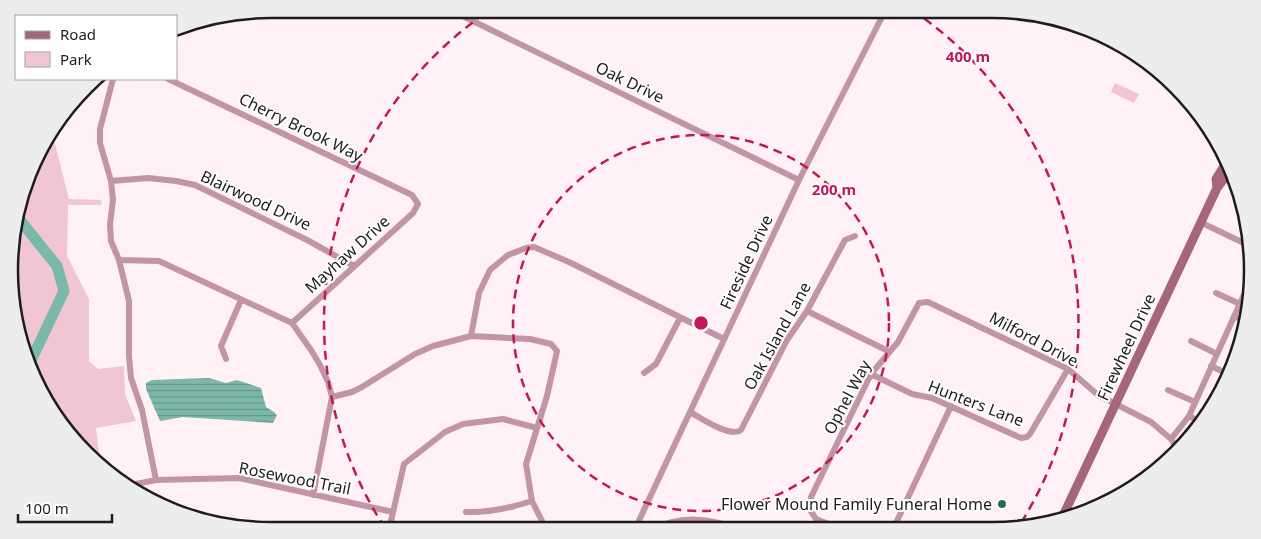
<svg xmlns="http://www.w3.org/2000/svg" width="1261" height="539" font-family="'Noto Sans',sans-serif">
	<style>
		.park { fill: #efc6d2 }
		.water { fill: url(#water-rules) }
		.lines { fill: none; stroke-linecap: round; stroke-linejoin: round }
		.river { stroke: #7cb8aa; stroke-width: 11 }
		.street { stroke: #c195a2; stroke-width: 6 }
		.secondary { stroke: #a5667a; stroke-width: 9 }
		.ring { fill: none; stroke: #c2185b; stroke-width: 2.5; stroke-dasharray: 9 6 }
		.poi-dot { fill: #276c5f; stroke: #fff; stroke-width: 2 }
		.labels { text-anchor: middle; stroke-width: 4; stroke-linejoin: round; paint-order: stroke }
		.street-label { font-size: 16px; fill: #201b1d; stroke: #fff }
		.poi-label { font-size: 16px; fill: #201b1d; stroke: #fff; text-anchor: end }
		.rim { fill: none; stroke: #201b1d; stroke-width: 2.5 }
		.centre { fill: #c2185b; stroke: #fff; stroke-width: 2.5 }
		.ring-label { font-size: 15px; text-anchor: middle; font-weight: bold; fill: #c2185b; stroke: #fff; stroke-width: 4; stroke-linejoin: round; paint-order: stroke }
	</style>
	<defs>
		<pattern id="water-rules" width="6" height="5" patternUnits="userSpaceOnUse" patternTransform="scale(1.25)"><rect width="6" height="5" fill="#7cb8aa"/><path d="M0 2.5h6" fill="none" stroke="#65958a"/></pattern>
	</defs>
	<rect width="100%" height="100%" fill="#fff1f4"/>
	<path class="park" d="M1115 83 1139 94 1134 103 1111 92Z
		M55 126 52 132 69 199 101 200 102 205H68L67 256 89 299V361L98 369 124 366 125 394 136 421 96 428 101 468 98 466 44 400 14 320V219L42 144Z"/>
	<path class="water" d="M209 378 226 383 237 380 261 388 266 407 274 412 277 415 273 423 183 417 160 421 146 389V383L152 380Z"/>
	<g class="lines">
		<path class="river" d="M15 214 57 266 64 291 30 363"/>
		<path class="street" d="M448 9 799 180
			M113 79 100 129V143L111 181 113 200 110 224 111 241 119 260 129 301V356L131 378 142 410 156 480
			M168 79 412 195 418 204 413 213 292 323
			M111 181 148 178 176 181 195 185 307 240 354 266
			M1202 223 1250 246
			M119 260 159 261 292 323 311 350 320 365 328 382 332 397 313 495
			M1216 293 1240 304
			M807 311 888 351
			M1234 316 1243 320
			M471 336 479 293 490 270 508 255 526 248 534 247 569 262 724 339
			M1191 341 1217 354
			M226 359 221 346 241 300
			M1211 366 1228 374
			M644 373 656 364 680 318
			M871 374 912 394 932 398 1021 438 1027 437 1030 434 1068 369
			M1168 390 1195 402
			M332 397 352 392 362 387 415 354 433 346 471 336 530 339 551 344 557 351 547 396 526 464 532 501 546 529
			M690 412C701 418 730 438 741 430L787 340 807 311 845 240 855 236
			M1189 416 1201 422
			M1171 439 1189 416 1247 288
			M131 485 156 480 239 478 393 512
			M466 512C489 513 510 508 532 501
			M891 528 897 521 951 406
			M635 529 799 180 886 9
			M651 529C683 515 709 518 741 529
			M841 529 816 519 810 510 811 497 871 374 898 342 919 303 928 302 1068 369 1098 395 1151 422 1171 439 1177 448
			M389 530 404 464 445 432 463 424 503 419 537 428"/>
		<path class="secondary" d="M1217 188 1216 179 1227 161
			M1062 518 1217 188 1230 171"/>
	</g>
	<g class="ring">
		<circle cx="701" cy="323" r="188"/>
		<path d="M385 528A377 377 0 0 1 490 10M912 10A377 377 0 0 1 1019 526"/>
	</g>
	<circle class="poi-dot" cx="1002" cy="504" r="5"/>
	<g class="labels">
		<g class="street-label">
			<text transform="translate(630 82) rotate(26)" y="6">Oak Drive</text>
			<text transform="translate(301 127) rotate(26)" y="6">Cherry Brook Way</text>
			<text transform="translate(256 200) rotate(25)" y="6">Blairwood Drive</text>
			<text transform="translate(347 254) rotate(-42)" y="6">Mayhaw Drive</text>
			<text transform="translate(746 262) rotate(-65)" y="6">Fireside Drive</text>
			<text transform="translate(777 336) rotate(-61)" y="6">Oak Island Lane</text>
			<text transform="translate(1034 339) rotate(28)" y="6">Milford Drive</text>
			<text transform="translate(1126 347) rotate(-65)" y="6">Firewheel Drive</text>
			<text transform="translate(847 397) rotate(-62)" y="6">Ophel Way</text>
			<text transform="translate(976 403) rotate(21)" y="6">Hunters Lane</text>
			<text transform="translate(295 478) rotate(11)" y="6">Rosewood Trail</text>
		</g>
		<g class="poi-label">
			<text x="992" y="510">Flower Mound Family Funeral Home</text>
		</g>
	</g>
	<path d="M0 0H1261V539H0ZM270 18H992A252 252 0 0 1 1244 270V270A252 252 0 0 1 992 522H270A252 252 0 0 1 18 270V270A252 252 0 0 1 270 18Z" fill="#ededed" fill-rule="evenodd"/>
	<path class="rim" d="M270 18H992A252 252 0 0 1 1244 270V270A252 252 0 0 1 992 522H270A252 252 0 0 1 18 270V270A252 252 0 0 1 270 18Z"/>
	<circle cx="701" cy="323" r="8" class="centre"/>
	<g class="ring-label">
		<text x="968" y="62">400 m</text>
		<text x="834" y="195">200 m</text>
	</g>
	<rect x="15" y="15" width="162" height="65" fill="#ffffff" stroke="#a6a4a5"/>
	<rect x="25" y="31" width="25" height="8" fill="#a5667a" stroke="#a6a4a5"/>
	<text x="60" y="40" font-size="15" fill="#201b1d">Road</text>
	<rect x="25" y="52" width="25" height="15" fill="#efc6d2" stroke="#a6a4a5"/>
	<text x="60" y="65" font-size="15" fill="#201b1d">Park</text>
	<path d="M18 514v8h94v-8" fill="none" stroke="#201b1d" stroke-width="2.5"/>
	<text x="25" y="514" font-size="15" fill="#201b1d" stroke="#ffffff" stroke-width="4" paint-order="stroke">100 m</text>
</svg>
